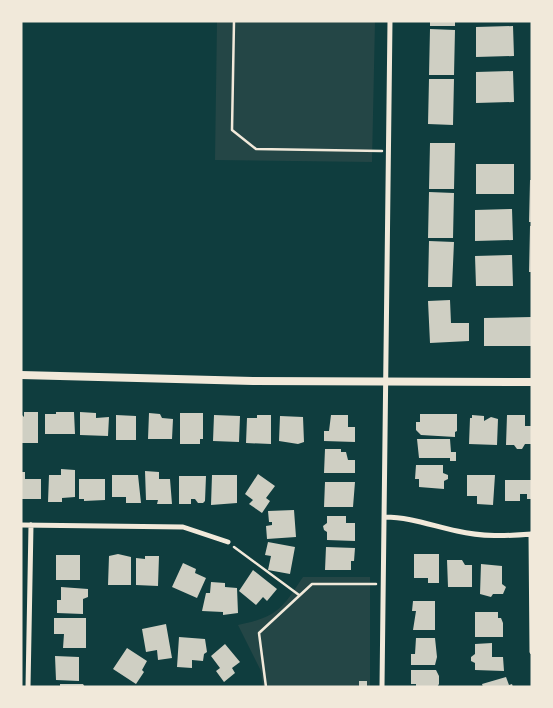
<svg xmlns="http://www.w3.org/2000/svg" width="553" height="708" font-family="'Space Grotesk',sans-serif">
	<style>
		.green { fill: #244646 }
		.building { fill: #cfcfc3 }
		.lines { fill: none; stroke-linecap: round; stroke-linejoin: round }
		.path { stroke: #f1e9da; stroke-width: 2.5 }
		.minor { stroke: #f1e9da; stroke-width: 5 }
		.tertiary { stroke: #f1e9da; stroke-width: 8 }
	</style>
	<rect width="100%" height="100%" fill="#0f3d3e"/>
	<path class="green" d="M217 21H375L372 162 215 160Z
		M303 577H370V687H263L261 671 238 625C277 617 282 609 303 577Z"/>
	<path class="building" d="M430 21H455V26H430Z
		M513 26 514 56 476 57V27Z
		M430 29 455 30 454 75H429Z
		M513 71 514 102 476 103V72Z
		M429 79H454L453 125 428 124Z
		M430 143H455L454 189H429Z
		M476 164H514V194H476Z
		M530 180H532V222H529Z
		M429 192 454 193 453 238H428Z
		M512 209 513 240 475 241V210Z
		M530 226H532V272H529Z
		M429 241 454 242 452 287H428Z
		M512 255 513 286H476L475 256Z
		M450 300 451 323H469V341L430 343 428 301Z
		M532 317V346H484V318Z
		M24 412H38V443H21V414L24 417Z
		M56 412H74L75 434H45V414H56Z
		M80 412 96 413V418L109 417 108 436 80 435Z
		M149 413 160 414 162 418 173 419 172 439H148Z
		M180 413H203V439H200V444H180Z
		M420 414H457V431L455 432V437L421 435 416 430V422H420Z
		M116 415 136 416V440H116Z
		M214 415 240 416 239 442 213 441Z
		M257 415H271V444L246 443 247 418H257Z
		M331 415H348V427H355V442L324 441V431H329Z
		M472 415 484 416V421L491 417 498 419 497 445 469 444 470 418H472Z
		M507 415H525V426H532V444H525L522 449H517L514 445H506Z
		M280 416 303 417 304 442 298 444 279 441Z
		M417 439H450L451 452H456V461H450V458H419Z
		M325 449H341V452H346L348 460H355V473H324Z
		M416 465H443V473L448 475V479L444 481V489L419 487V479H415Z
		M61 469 75 470V497L62 498V502H48L49 475H61Z
		M145 471 159 472V479H170L172 504H157L158 500H146Z
		M21 472H25V479H41V499H21Z
		M258 474 275 486 266 498 270 501 262 513 249 504 253 500 245 494Z
		M112 475H138L141 503H126V497H112Z
		M212 475H237V503L211 505Z
		M467 475H495L493 505 477 504V496H467Z
		M179 476H206L205 501 203 503H198L195 499H191V504H179Z
		M79 479H105V500L84 501V499H79Z
		M505 480H532V499H527V494H520V501H505Z
		M325 482H355L353 507H324Z
		M294 510 296 537 267 539 266 526 272 525V522H269L268 511Z
		M327 516H346V523H355V541L327 540V532L324 530 323 526 327 523Z
		M268 542 295 547 290 574 268 570 271 556 265 555Z
		M326 547 355 548 354 561H351V570H325Z
		M118 554 131 557V585H108L109 556Z
		M414 554H439V583H428V578H414Z
		M56 555H80V580H56Z
		M145 556H159L158 586 136 585V558L145 559Z
		M447 560H462L465 565H472V587H448Z
		M183 563 196 569 195 573 206 578 197 598 172 587Z
		M481 564 502 566V584L506 587 503 594H493L491 597 480 594Z
		M253 570 277 589 267 601 263 597 256 605 239 591Z
		M211 582 225 583V587L237 588 238 613 223 615V612L202 611 206 593H210Z
		M61 587 88 589V597L83 599V614L57 613V600H61Z
		M413 601H435V630H413L416 611H412Z
		M475 612H498V618H501L503 623V637H475Z
		M54 618H86V648H63L64 634H54Z
		M166 624 172 658 158 660 157 650 146 652 142 629Z
		M179 637 205 639 207 652 204 654 203 661 192 660V668L177 667Z
		M416 638H435L437 657 435 665H411V654H415Z
		M492 643V657H503L504 671 475 670V663L471 661V657L475 654V644Z
		M225 644 240 662 232 668 235 673 224 682 216 671 220 668 211 656Z
		M127 648 147 661 142 670 144 672 136 684 113 669Z
		M55 656 79 657V681L56 680Z
		M411 670H436L439 676V684L437 687H416V684H411Z
		M506 677 509 685 512 684 513 687H483L482 684Z
		M359 681H367V687H359Z
		M60 684H83L85 687H60Z"/>
	<g class="lines">
		<path class="path" d="M234 21 232 130 256 149 382 151
			M234 547 299 595
			M266 687 259 633 312 584H376"/>
		<path class="minor" d="M385 517C410 517 433 526 457 531 482 537 507 536 532 534
			M21 525 183 527 228 542
			M531 534 532 652
			M28 687 31 525
			M382 687 390 21"/>
		<path class="tertiary" d="M21 375 253 381 532 382"/>
	</g>
	<rect width="553" height="708" fill="none" stroke="#f1e9da" stroke-width="45"/>
</svg>
